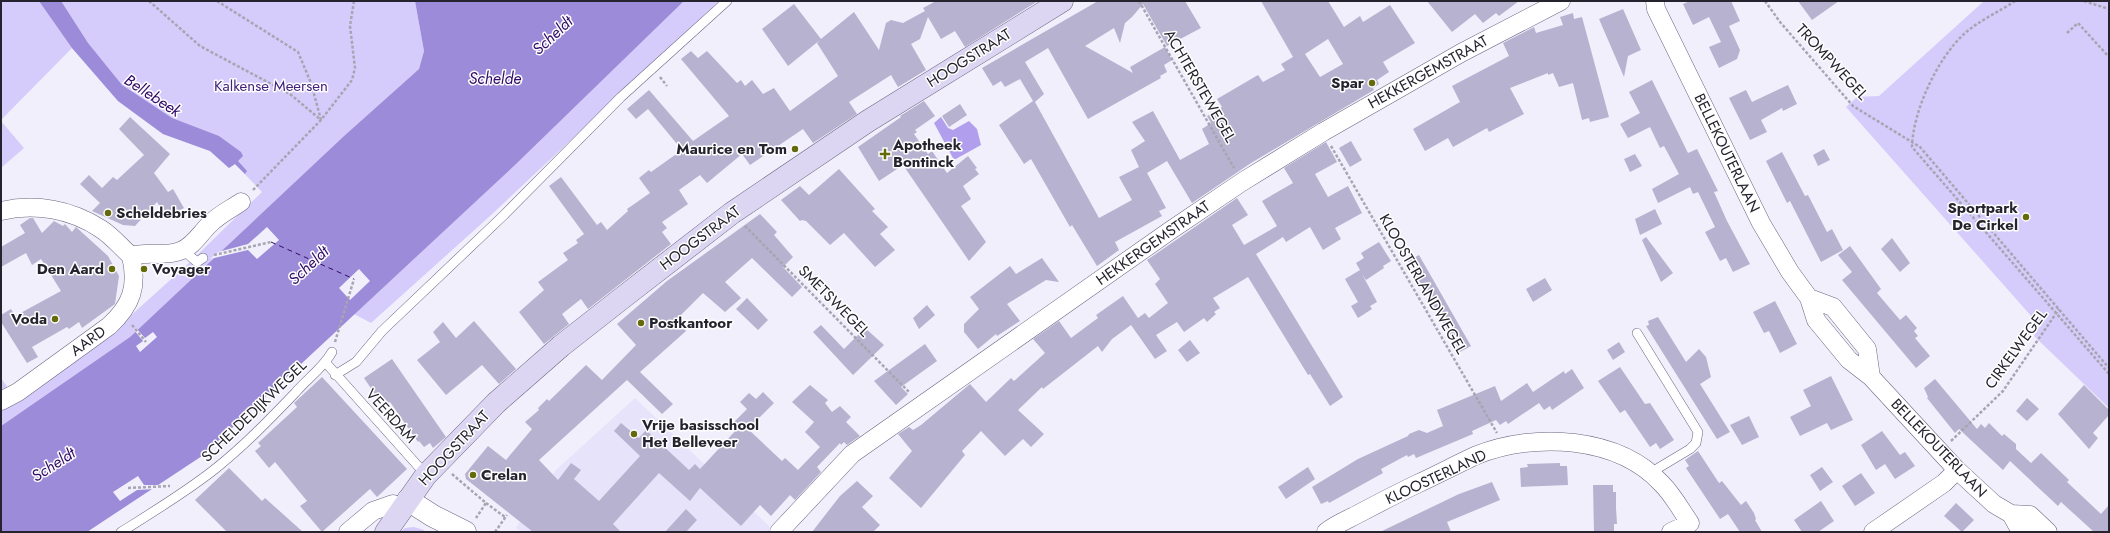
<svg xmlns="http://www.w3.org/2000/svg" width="2110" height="533" font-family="Jost,sans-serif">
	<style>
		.built { fill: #e7e3fa }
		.green { fill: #d5ccfb }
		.forest { fill: #b19fee }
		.water { fill: #9c8bd8 }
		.pier { fill: #f1effc }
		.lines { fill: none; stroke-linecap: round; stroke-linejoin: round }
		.ferry { stroke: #310b68; stroke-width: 1; stroke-dasharray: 5 4; stroke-linecap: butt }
		.building { fill: #b7b2cf; fill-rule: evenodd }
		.service-casing { stroke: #6b6680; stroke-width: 10 }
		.minor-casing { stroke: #6b6680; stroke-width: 19 }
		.tertiary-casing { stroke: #6b6680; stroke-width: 23 }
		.secondary-casing { stroke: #6b6680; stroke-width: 23 }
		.path { stroke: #a7a5b1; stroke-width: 2.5; stroke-dasharray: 3 2; stroke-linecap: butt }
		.service { stroke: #fff; stroke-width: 9 }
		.minor { stroke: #fff; stroke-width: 18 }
		.tertiary { stroke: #fff; stroke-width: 22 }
		.secondary { stroke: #ddd6f2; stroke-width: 22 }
		.poi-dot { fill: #646a0c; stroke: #fefefe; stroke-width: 1.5 }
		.labels { text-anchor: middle; stroke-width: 3; stroke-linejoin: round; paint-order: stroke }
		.street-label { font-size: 15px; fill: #25232e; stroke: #fefefe }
		.poi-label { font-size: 15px; font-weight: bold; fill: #25232e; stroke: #fefefe; text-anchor: start }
		.park-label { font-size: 15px; fill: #41227c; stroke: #fefefe }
		.water-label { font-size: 16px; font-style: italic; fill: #310b68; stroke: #fefefe }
	</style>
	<rect width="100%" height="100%" fill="#f1effc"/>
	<path class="built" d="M635 398 772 529 770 532H522L516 528 556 470Z"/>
	<path class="green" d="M1 1H415L424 51 419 69 344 136 130 337 1 426V378L10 391 127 319 189 263 262 192 235 164 229 168 210 151 163 134 118 101 72 48 1 120Z
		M684 1H719L490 216 371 323 354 314 514 166Z
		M1984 1H2109V408L2034 336 2040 326 1846 107 1857 97 1879 96Z
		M1 121 24 148 1 168Z
		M414 527 424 530 423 532H400L405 528Z"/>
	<path class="forest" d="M941 117 948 128 953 130 969 121 977 129 981 145 954 160 934 123Z"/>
	<path class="water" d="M39 1H61L88 43 122 85 172 118 219 136 241 152 243 156 238 161 247 171 245 174 235 164 229 168 210 151 163 134 118 101 72 48Z
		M415 1H684L514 166 202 456 87 532H1V426L130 337 344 136 419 69 424 51Z"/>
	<path class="pier" d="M267 227 279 240 257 259 248 250 210 259 218 252 248 244Z
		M359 269 370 281 350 300 339 288Z
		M136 328 145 338 153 332 157 337 140 352 136 346 143 341 134 330Z
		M138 476 144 485H162L155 489 137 490 120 501 113 492Z"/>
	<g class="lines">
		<path class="ferry" d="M271 242 354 279"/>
	</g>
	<path class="building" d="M936 1H1038L965 47 955 31 941 39 928 17 920 39 911 44 926 70 898 87 891 75 849 102 857 114 813 143 803 129 750 165 742 154 707 183 700 175 679 190 688 204 662 222 667 228 662 232 671 244 588 309 581 299 562 314 569 324 544 344 519 312 544 290 538 282 568 260 563 253 578 243 576 240 584 234 549 186 561 177 597 225 601 222 607 230 628 211 627 209 650 193 639 178 649 170 651 172 682 150 648 109 636 119 627 109 649 90 693 141 729 116 681 59 691 51 698 58 707 51 737 83 741 80 745 86 752 80 763 94 774 88 790 111 838 76 817 43 820 40 788 66 762 29 794 4 821 39 854 12 879 50 886 23 891 20 903 23 925 11 923 8Z
		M1098 1H1185L1201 28 1167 46 1143 4 1132 17 1125 23 1120 43 1114 28 1085 46 1133 73 1130 67 1165 47 1172 60 1164 65 1167 72 1160 76 1161 78 1088 119 1048 48 1025 62 1044 94 1035 102 1099 218 1132 200 1119 177 1139 167 1131 150 1145 141 1132 122 1153 111 1180 160 1209 144 1202 129 1211 123 1207 116 1222 107 1217 99 1258 75 1263 82 1285 70 1281 64 1293 57 1261 1H1328L1344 27 1360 16 1363 22 1390 5 1415 43 1383 62 1389 72 1377 80 1379 84 1373 88 1374 90 1251 163 1192 203 1167 161 1147 173 1166 208 1159 211 1162 216 1115 242 1119 250 1097 266 1072 225 1070 227 1031 159 1024 164 999 125 1033 101 1020 79 1005 87 1001 81 993 86 982 68ZM1328 39 1343 64 1320 77 1305 54Z
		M1427 1H1519L1499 16 1496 13 1483 23 1475 14 1452 32Z
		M1690 1H1731L1740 21 1729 26 1740 50 1737 59 1719 68 1709 47 1721 42 1709 17 1693 25 1683 4Z
		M1798 1H1839L1812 20Z
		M1623 9 1641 50 1628 56 1624 77 1599 19Z
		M1573 13 1574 19 1582 17 1609 117 1590 122 1589 118 1582 120 1573 83 1559 87 1553 73 1548 75V73L1510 88 1524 114 1489 132 1487 128 1453 147 1448 138 1425 151 1413 129 1460 102 1452 86 1509 56 1503 43 1534 27 1536 33 1563 25 1560 17Z
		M1652 80 1688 153 1697 149 1718 191 1714 192 1727 221 1750 264 1733 272 1726 258 1720 261 1705 232 1715 227 1698 192 1693 194 1690 187 1658 203 1652 189 1679 174 1664 146 1660 148 1650 127 1628 138 1620 124 1640 113 1629 92Z
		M1788 85 1797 104 1783 111 1782 108 1761 120 1767 132 1750 140 1729 98 1746 90 1752 102Z
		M924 101 935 116 915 130 917 132 914 134 928 154 932 151 947 173 968 156 977 168 975 169 979 174 963 186 971 199 961 206 986 242 969 261 903 165 879 181 858 147 901 117 900 116Z
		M960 104 967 115 949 127 942 116Z
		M130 117 170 154 154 173 168 192 173 189 184 208 166 218 157 202 135 226 123 225 92 211 100 203 80 184 89 175 102 188 113 177 117 180 144 155 119 129Z
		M1351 141 1362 160 1350 167 1339 148Z
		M1326 142 1337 162 1315 174 1328 197 1348 186 1362 213 1335 228 1341 239 1323 250 1310 227 1286 242 1283 237 1256 254 1343 397 1330 406 1310 374 1308 375 1248 277 1213 298 1220 308 1214 312 1216 314 1207 322 1204 318 1184 332 1177 322 1156 335 1167 351 1155 359 1131 325 1112 339 1102 352 1098 346 1043 389 1042 387 1018 410 1044 434 1031 447 1023 439 1005 456 981 431 962 451 965 455 921 508 889 478 912 451 898 434 909 427 913 430 921 425 970 384 986 402 1011 378 1014 381 1045 353 1033 339 1059 321 1071 338 1098 318 1096 315 1123 296 1138 318 1145 313 1149 318 1168 303 1155 284 1160 279 1147 260 1237 198 1248 215 1232 225 1244 245 1277 226 1262 201 1293 183 1284 168Z
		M1824 149 1830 160 1818 166 1813 155Z
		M1782 152 1805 196 1808 195 1827 232 1832 229 1843 250 1821 262 1790 201 1787 203 1766 161Z
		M1635 154 1642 166 1630 172 1624 159Z
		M839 169 875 209 872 211 888 227 880 234 895 250 875 267 844 233 830 245 806 221 802 220 800 221 781 200 800 186 809 195Z
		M1655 209 1662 224 1640 235 1635 219Z
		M760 214 777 232 774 235 793 257 783 267 802 287 792 297 752 258 725 282 741 298 725 312 703 293 677 319 686 331 640 372 673 404 662 414 627 380 539 460 558 480 571 463 581 470 574 479 599 501 640 456 614 431 621 423 639 438 646 430 689 470 695 464 700 469 738 428 733 423 747 409 740 402 749 393 756 399 763 392 774 403 748 429 782 461 785 458 798 470 820 447 805 432 814 422 792 402 810 385 828 400 825 403 832 412 840 406 851 417 846 422 860 436 847 445 844 442 841 445 840 443 817 467 821 472 795 500 790 495 771 516 760 505 741 526 700 488 690 501 659 473 613 524 621 532H533L466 479 465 474 488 446 506 460 532 429 525 422 539 410 538 408 547 399 549 401 586 365 602 380 636 345 617 324 667 281Z
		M30 218H33L42 233 54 221 63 226 65 224 72 232 76 227 108 256 119 276 115 304 82 328 79 322 69 329 67 327 32 347 38 357 27 363 1 322V315L11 309 15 316 61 291 41 259 32 265 26 253 1 267V247L25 233 20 225Z
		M1646 237 1673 273 1661 282 1642 240Z
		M1892 238 1910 263 1900 272 1881 249Z
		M1379 242 1391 261 1383 266 1384 268 1366 280 1362 274 1377 302 1370 306 1372 309 1358 318 1351 306 1358 302 1345 279 1360 270 1356 263 1364 258 1361 253Z
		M1850 246 1881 289 1877 293 1900 320 1906 315 1917 328 1914 331 1918 336 1915 338 1930 356 1916 368 1842 280 1852 272 1838 255Z
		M1419 255 1471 346 1460 352 1408 261Z
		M1042 258 1059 282 1046 280 1007 304 1020 321 997 336 996 334 978 349 964 332V324L979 309 970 297 1010 266 1016 274Z
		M1545 278 1552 290 1533 302 1526 289Z
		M747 298 768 320 758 330 736 309Z
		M1775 301 1797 344 1780 353 1769 331 1764 333 1753 312Z
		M927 305 935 315 919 329 913 318Z
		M1658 317 1686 362 1699 349 1706 357 1711 377 1700 384 1730 432 1717 439 1646 326 1649 325 1648 321Z
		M474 321 516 369 499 384 482 365 446 395 417 360 440 342 433 332 443 322 456 338Z
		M821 325 844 349 865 328 884 345 853 375 813 332Z
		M1190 340 1200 353 1187 362 1178 350Z
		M1619 342 1625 352 1613 360 1607 350Z
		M925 344 937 361 901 387 908 394 896 405 874 381Z
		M392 359 446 437 433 448 430 443 424 447 419 441 418 442 390 402 383 406 364 378Z
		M1620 367 1645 404 1650 403 1674 440 1660 449 1656 443 1650 447 1625 410 1620 413 1598 381Z
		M1572 369 1584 388 1552 410 1550 406 1544 410 1539 403 1508 424 1506 421 1500 425 1496 420 1472 431 1473 434 1416 458 1414 454 1408 457 1407 455 1381 469 1383 473 1329 503 1328 501 1321 504 1312 487 1358 459 1408 436 1409 434 1419 430 1427 433 1443 426 1437 410 1495 386 1501 401 1527 383 1533 392 1564 371 1565 374Z
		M1831 376 1853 420 1831 430 1827 423 1800 436 1790 417 1811 406 1803 390Z
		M322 377 407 469 377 497 370 489 322 532 300 506 307 501 275 462 269 468 255 451 261 446 258 443 297 407 294 403Z
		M1935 379 1977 429 1981 424 1985 428 1989 423 2002 436 2004 434 2016 444V449L2031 463 2041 453 2069 480 2067 482 2101 514 2109 505V532H2094L2061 502 2058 506 2010 461 2003 470 1959 429 1955 433 1927 398 1928 397 1924 388Z
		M2084 385 2109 410V415L2093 433 2098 438 2089 449 2058 414Z
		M2027 398 2039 409 2027 421 2016 411Z
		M1749 416 1759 437 1742 445 1730 425Z
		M1882 431 1900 455 1905 452 1915 466 1895 479 1885 464 1876 470 1861 445Z
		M1698 451 1719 483 1722 481 1741 505 1746 501 1754 513 1756 519 1755 520 1762 532H1740L1728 514 1720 519 1686 468 1689 466 1685 460Z
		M1560 463V466H1567L1568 485 1521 487 1520 468 1528 467 1527 464Z
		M1308 467 1315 479 1286 499 1278 487Z
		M1822 467 1833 482 1820 491 1810 475Z
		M229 468 262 501 265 498 303 532H227L195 500Z
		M1861 473 1875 493 1855 506 1842 486Z
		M857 481 873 496 862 507 880 525 873 532H812L840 496Z
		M1492 482 1500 500 1447 522 1451 532H1380L1459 494Z
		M1593 485H1613V492H1616V508L1617 524H1614V532H1594Z
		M1821 501 1834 521 1818 532H1802L1794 520Z
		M1956 503 1974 520 1962 532 1944 516Z
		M686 509 697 520 686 532H665Z"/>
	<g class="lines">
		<g class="service-casing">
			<path id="service" d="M183 250 197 262 203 258
				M1637 333 1698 432 1696 443 1690 449 1650 473
				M326 363 426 475
				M335 375 356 362 382 331 504 215 621 97 727 1
				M121 532C153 512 186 492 215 469 244 446 270 419 295 393 307 379 323 368 332 352"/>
		</g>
		<g class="minor-casing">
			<path id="minor" d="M1655 1 1656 9 1761 223 1790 272 1809 298 1816 320 1849 360 1871 377 1957 470 1994 504 2011 514 2017 525 2025 532
				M1 211C35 203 71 209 101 229 112 236 121 247 131 256 138 286 132 305 109 326L18 392 1 401
				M131 256C147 251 165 257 180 251 193 247 201 232 210 224 218 215 231 209 241 202
				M1809 298 1833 307 1867 349 1871 377
				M2011 514 2030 515 2048 532
				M348 532 373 511 393 504 402 508
				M779 532 852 454 1171 230 1242 182 1323 132 1461 53 1561 1
				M1326 532C1336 524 1349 519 1360 513 1379 503 1398 493 1417 484 1437 475 1457 464 1477 455 1534 432 1618 436 1662 484 1673 495 1681 510 1690 523L1671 532
				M1873 532 1944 483 1957 470"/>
		</g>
		<g class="tertiary-casing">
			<path id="tertiary" d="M408 500 433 516 465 532"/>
		</g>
		<g class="secondary-casing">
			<path id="secondary" d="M386 532 426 475 496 403 561 346 626 295 732 213 868 121 1062 1"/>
		</g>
		<path class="path" d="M149 1 200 46 290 94 321 120
			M217 1 298 52 311 83 321 120
			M1139 1 1234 168
			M1765 1 1780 22 1853 106 1920 147 2109 368
			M2015 1C2000 11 1977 22 1964 34 1937 59 1913 111 1912 147L2109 374
			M2084 1 2109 9
			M2067 33 2078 23 2109 57
			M660 77 667 86
			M1331 146 1497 433
			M253 190 321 120 352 80 355 68 350 26 354 1
			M745 226 910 393
			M214 255 271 242
			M132 325 146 342
			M335 342 354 279
			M1951 441 2003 391 2059 309
			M452 474 486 503 476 518
			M128 488 170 486
			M486 503 505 517
			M495 532 507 515"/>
		<use href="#service" class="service"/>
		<use href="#minor" class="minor"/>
		<use href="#tertiary" class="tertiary"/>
		<use href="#secondary" class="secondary"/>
	</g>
	<g class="poi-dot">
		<circle cx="1372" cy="83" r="4"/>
		<circle cx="795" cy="149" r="4"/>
		<path d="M883 148h4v4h4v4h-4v4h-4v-4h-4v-4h4z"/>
		<circle cx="108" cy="213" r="4"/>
		<circle cx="2026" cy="217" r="4"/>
		<circle cx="112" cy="269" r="4"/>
		<circle cx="144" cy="269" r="4"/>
		<circle cx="55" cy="319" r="4"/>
		<circle cx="641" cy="323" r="4"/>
		<circle cx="634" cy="434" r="4"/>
		<circle cx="473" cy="475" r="4"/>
	</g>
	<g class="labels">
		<g class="street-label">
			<text transform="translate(969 58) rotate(-32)" y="5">HOOGSTRAAT</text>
			<text transform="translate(1832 62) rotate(47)" y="5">TROMPWEGEL</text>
			<text transform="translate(1428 72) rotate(-29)" y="5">HEKKERGEMSTRAAT</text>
			<text transform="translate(1200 86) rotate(60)" y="5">ACHTERSTEWEGEL</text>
			<text transform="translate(1727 153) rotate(64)" y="5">BELLEKOUTERLAAN</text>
			<text transform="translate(700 238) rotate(-37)" y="5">HOOGSTRAAT</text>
			<text transform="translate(1153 243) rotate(-35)" y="5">HEKKERGEMSTRAAT</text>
			<text transform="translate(1423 284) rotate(60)" y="5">KLOOSTERLANDWEGEL</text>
			<text transform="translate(834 301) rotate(45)" y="5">SMETSWEGEL</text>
			<text transform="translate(88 341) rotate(-36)" y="5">AARD</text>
			<text transform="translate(2016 349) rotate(-54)" y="5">CIRKELWEGEL</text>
			<text transform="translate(254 411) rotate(-44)" y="5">SCHELDEDIJKWEGEL</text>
			<text transform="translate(391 416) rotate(48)" y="5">VEERDAM</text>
			<text transform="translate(454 448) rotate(-47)" y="5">HOOGSTRAAT</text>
			<text transform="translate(1939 448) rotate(46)" y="5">BELLEKOUTERLAAN</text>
			<text transform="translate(1436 477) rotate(-25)" y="5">KLOOSTERLAND</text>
		</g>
		<g class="poi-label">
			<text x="1364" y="88" text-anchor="end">Spar</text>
			<text x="893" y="150">Apotheek<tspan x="893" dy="17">Bontinck</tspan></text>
			<text x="787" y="154" text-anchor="end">Maurice en Tom</text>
			<text x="2018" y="213" text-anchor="end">Sportpark<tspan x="2018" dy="17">De Cirkel</tspan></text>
			<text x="116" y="218">Scheldebries</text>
			<text x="104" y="274" text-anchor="end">Den Aard</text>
			<text x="152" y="274">Voyager</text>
			<text x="47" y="324" text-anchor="end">Voda</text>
			<text x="649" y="328">Postkantoor</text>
			<text x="642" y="430">Vrije basisschool<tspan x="642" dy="17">Het Belleveer</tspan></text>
			<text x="481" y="480">Crelan</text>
		</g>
		<g class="park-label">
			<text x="271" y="91">Kalkense Meersen</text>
		</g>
		<g class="water-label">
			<text transform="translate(552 35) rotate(-43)" y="6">Scheldt</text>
			<text x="495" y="84">Schelde</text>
			<text transform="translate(153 95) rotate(33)" y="6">Bellebeek</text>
			<text transform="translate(308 265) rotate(-43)" y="6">Scheldt</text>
			<text transform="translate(53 464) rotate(-33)" y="6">Scheldt</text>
		</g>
	</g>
	<rect width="2110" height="533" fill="none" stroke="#25232e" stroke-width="4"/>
</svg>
